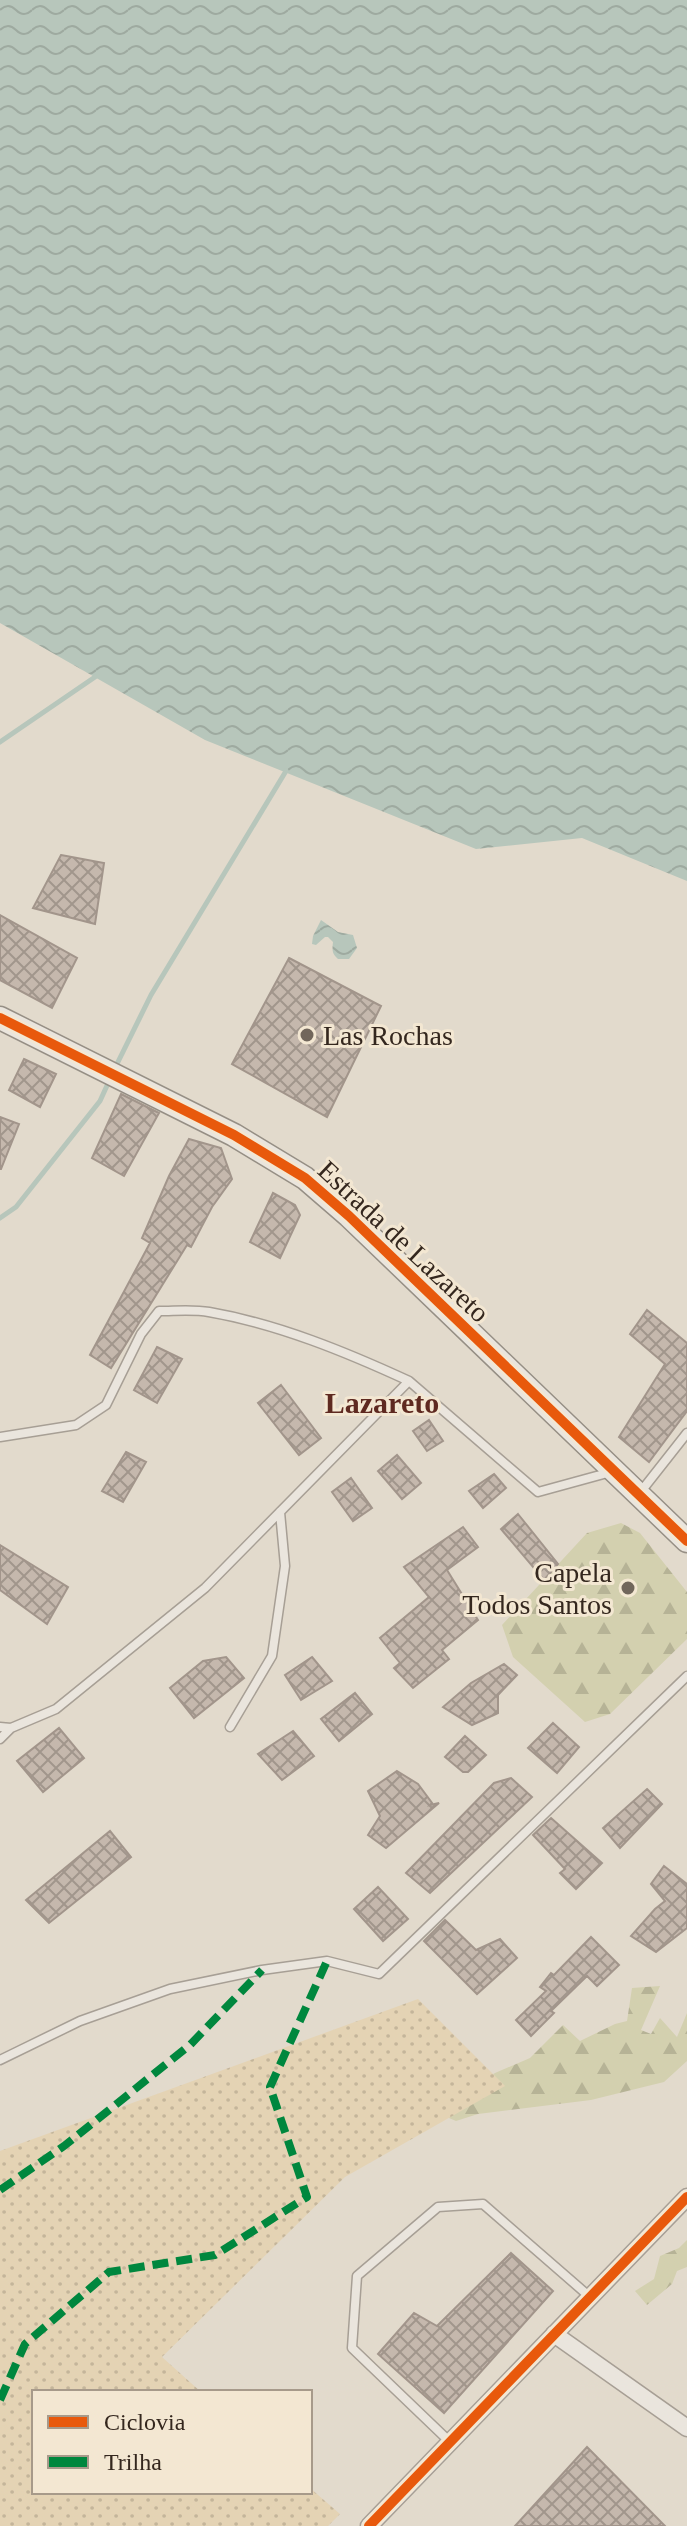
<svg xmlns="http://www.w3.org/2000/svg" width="687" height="2526" font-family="'Times New Roman',serif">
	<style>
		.forest { fill: url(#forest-firs) }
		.sand { fill: url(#sand-dots) }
		.water { fill: url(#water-waves) }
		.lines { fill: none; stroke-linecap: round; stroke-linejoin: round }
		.stream { stroke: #b7c6bb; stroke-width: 5 }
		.building { fill: url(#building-cross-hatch); stroke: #a2958b; stroke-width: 2 }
		.lane-casing { stroke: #a79f95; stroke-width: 11 }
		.street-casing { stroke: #a79f95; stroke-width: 19 }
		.secondary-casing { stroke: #968f85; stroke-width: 25 }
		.lane { stroke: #eae5dd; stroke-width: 8 }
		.street { stroke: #eae5dd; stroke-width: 16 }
		.secondary { stroke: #eae5dd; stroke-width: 22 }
		.quiet { stroke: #00873e; stroke-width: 8; stroke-dasharray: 16 8; stroke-linecap: butt }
		.cycleway-casing { stroke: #f3e7d2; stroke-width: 15 }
		.cycleway { stroke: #e8590c; stroke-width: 10 }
		.poi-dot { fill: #71665b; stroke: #f3e7d2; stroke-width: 3 }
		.labels { text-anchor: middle; stroke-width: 6; stroke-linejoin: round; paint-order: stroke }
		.poi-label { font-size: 28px; fill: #34271e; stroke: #f3e7d2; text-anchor: start }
		.street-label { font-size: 28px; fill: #34271e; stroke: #f3e7d2 }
		.neighbourhood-label { font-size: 30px; font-weight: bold; fill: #5e2920; stroke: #f3e7d2 }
	</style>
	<defs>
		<pattern id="forest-firs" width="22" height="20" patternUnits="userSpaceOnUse" patternTransform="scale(2)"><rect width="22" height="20" fill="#d3d0af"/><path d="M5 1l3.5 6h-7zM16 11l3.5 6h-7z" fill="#b6b396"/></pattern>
		<pattern id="sand-dots" width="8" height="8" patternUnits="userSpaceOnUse" patternTransform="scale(2)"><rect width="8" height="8" fill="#e4d3b4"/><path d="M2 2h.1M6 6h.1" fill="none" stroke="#c4b59a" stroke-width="1.8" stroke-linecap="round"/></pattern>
		<pattern id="water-waves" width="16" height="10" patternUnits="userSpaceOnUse" patternTransform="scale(2)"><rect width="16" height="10" fill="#b7c6bb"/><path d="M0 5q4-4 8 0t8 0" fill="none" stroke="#9eaaa0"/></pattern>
		<pattern id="building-cross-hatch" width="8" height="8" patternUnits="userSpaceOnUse" patternTransform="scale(2)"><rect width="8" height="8" fill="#c5b8ad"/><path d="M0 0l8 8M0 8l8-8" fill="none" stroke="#a1968c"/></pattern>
	</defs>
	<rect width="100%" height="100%" fill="#e2dacc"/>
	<path class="forest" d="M621 1523 640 1533 687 1592V1639L610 1714 585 1722 513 1657 502 1625 587 1533Z
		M660 1986 641 2030 651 2034 660 2018 677 2037 687 2013V2061L664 2082 591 2100 478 2114 456 2121 449 2118 448 2102 495 2073 530 2058 563 2025 580 2041 615 2024 627 2021 632 1988Z
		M687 2240V2267L677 2271 672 2284 647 2305 635 2291 654 2279 660 2256 679 2248Z"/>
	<path class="sand" d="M418 1999 505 2086 345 2177 162 2357 201 2392H34V2492H310V2488L340 2514 328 2526H0V2151Z"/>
	<path class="water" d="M0 0H687V881L582 838 476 849 205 740 0 623Z
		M321 920 338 932 353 935 357 948 349 959H338C332 954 332 950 333 942L328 937H325L316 945 312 944 313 936Z"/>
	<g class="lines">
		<path class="stream" d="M0 742 95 677
			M114 1070 151 995 286 771
			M0 1218 16 1207 100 1101 110 1079"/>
	</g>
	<path class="building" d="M61 855 104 863 95 924 33 908Z
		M0 915 77 958 52 1008 0 980Z
		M289 958 381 1006 327 1117 232 1064Z
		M24 1059 56 1074 40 1107 9 1090Z
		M121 1094 159 1113 124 1176 92 1158Z
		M0 1117 19 1124 1 1169H0Z
		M189 1139 221 1148 232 1179 212 1207 191 1247 187 1245 111 1368 90 1355 150 1243 142 1238 169 1176Z
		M273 1193 295 1205 300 1215 280 1258 250 1242Z
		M647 1310 687 1343V1411L649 1462 619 1437 665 1364 630 1334Z
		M157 1347 182 1359 157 1403 134 1390Z
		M281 1385 321 1438 299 1455 258 1403Z
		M429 1420 443 1441 427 1451 413 1431Z
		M126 1452 146 1462 123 1502 102 1491Z
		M397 1455 421 1483 402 1499 378 1471Z
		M494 1474 506 1488 483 1508 469 1491Z
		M351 1478 372 1508 353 1521 332 1492Z
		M518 1514 558 1564 544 1580 501 1529Z
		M463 1527 478 1547 447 1570 478 1620 442 1650 449 1659 413 1688 394 1668 400 1663 380 1638 429 1597 404 1567Z
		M0 1545 68 1587 47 1624 0 1590Z
		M226 1657 244 1678 194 1718 170 1688 203 1661Z
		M312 1657 332 1681 301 1700 285 1675Z
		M504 1664 517 1675 498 1695V1713L472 1725 443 1707 471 1683Z
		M355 1693 372 1714 339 1741 321 1719Z
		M553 1723 579 1747 557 1773 528 1748Z
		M59 1728 84 1758 43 1792 17 1761Z
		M293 1731 314 1756 282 1780 258 1754Z
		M465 1736 486 1755 468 1772H463L445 1757Z
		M397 1771 418 1784 432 1803 430 1805 439 1803 386 1848 368 1835 380 1816 368 1791Z
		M511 1778 532 1797 430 1893 406 1873 494 1783Z
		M647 1789 662 1804 620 1848 603 1828Z
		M551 1818 602 1863 576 1889 560 1873 565 1869 533 1835Z
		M110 1831 131 1857 49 1923 26 1900Z
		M664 1866 687 1884V1928L656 1952 631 1936 655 1909 665 1901 651 1884Z
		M378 1887 408 1919 383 1941 354 1909Z
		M445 1920 476 1950 500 1939 517 1958 477 1994 424 1941Z
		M591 1937 619 1965 597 1986 587 1976 551 2011 554 2013 531 2036 516 2020 546 1991 540 1987 551 1973 554 1975Z
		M511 2253 553 2291 444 2413 378 2354 414 2313 437 2326Z
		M587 2447 665 2526H515Z"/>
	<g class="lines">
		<g class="lane-casing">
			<path id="lane" d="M0 1437 76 1425 106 1405 141 1334 159 1311C175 1311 193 1309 209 1312 278 1324 346 1352 409 1381
				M639 1494 687 1433
				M0 1727 11 1728 56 1709 205 1588 409 1381 538 1492 611 1472
				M230 1727 272 1656 285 1566 280 1512
				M0 1739 11 1728
				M0 2060 80 2021 170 1989 262 1970 327 1961 379 1974 687 1676
				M450 2442 352 2348 357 2276 438 2207 483 2204 590 2297"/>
		</g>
		<g class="street-casing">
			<path id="street" d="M554 2334 687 2428
				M369 2526 687 2197"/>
		</g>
		<g class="secondary-casing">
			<path id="secondary" d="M0 1018 234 1135 305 1178 349 1216 687 1541"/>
		</g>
		<use href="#lane" class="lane"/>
		<use href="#street" class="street"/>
		<use href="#secondary" class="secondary"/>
		<path class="quiet" d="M0 2190 64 2146 190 2045 262 1970
			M0 2400 25 2344 109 2272 215 2255 307 2197 270 2087 327 1961"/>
		<g class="cycleway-casing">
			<path id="cycleway" d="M0 1018 234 1135 305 1178 349 1216 687 1541
				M369 2526 687 2197"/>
		</g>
		<use href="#cycleway" class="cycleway"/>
	</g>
	<g class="poi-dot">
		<circle cx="307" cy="1035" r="8"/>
		<circle cx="628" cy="1588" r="8"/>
	</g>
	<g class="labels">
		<g class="poi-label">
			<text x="323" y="1045">Las Rochas</text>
			<text x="612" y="1582" text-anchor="end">Capela<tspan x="612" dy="32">Todos Santos</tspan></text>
		</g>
		<g class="street-label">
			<text transform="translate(404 1241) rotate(43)" y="10">Estrada de Lazareto</text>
		</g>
		<g class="neighbourhood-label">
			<text x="382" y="1413">Lazareto</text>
		</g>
	</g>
	<rect x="32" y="2390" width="280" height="104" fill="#f3e7d2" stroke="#a79a8a" stroke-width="2"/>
	<rect x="48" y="2416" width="40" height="12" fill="#e8590c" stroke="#a79a8a" stroke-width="2"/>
	<text x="104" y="2430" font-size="24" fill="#34271e">Ciclovia</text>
	<rect x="48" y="2456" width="40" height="12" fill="#00873e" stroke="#a79a8a" stroke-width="2"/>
	<text x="104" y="2470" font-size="24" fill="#34271e">Trilha</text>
</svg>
